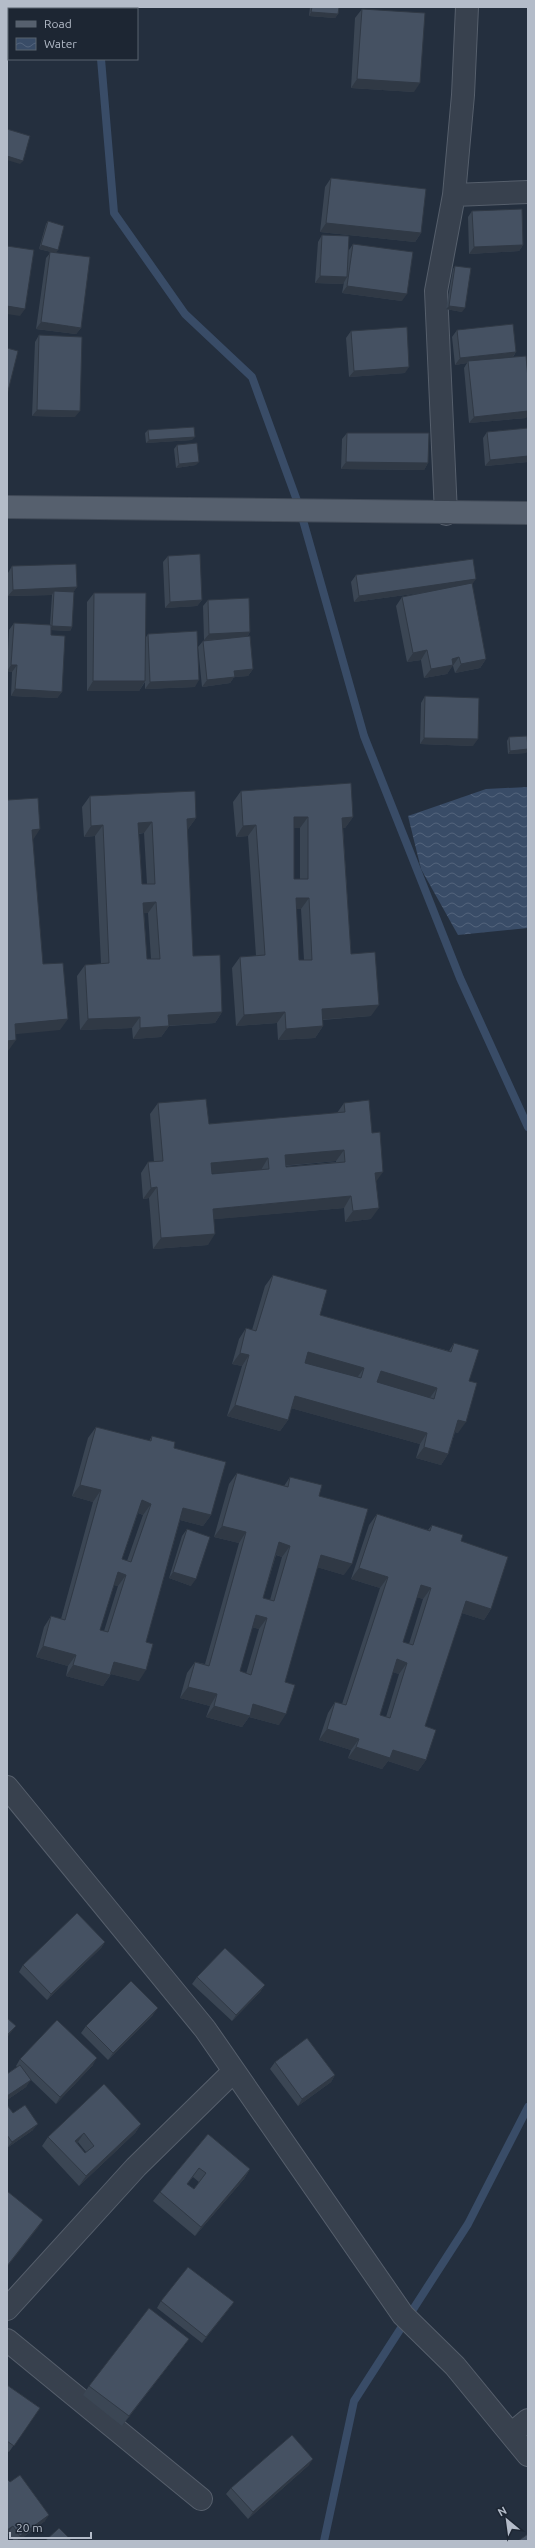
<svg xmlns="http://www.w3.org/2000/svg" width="535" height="2548" font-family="Ubuntu,sans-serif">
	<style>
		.water { fill: url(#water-waves) }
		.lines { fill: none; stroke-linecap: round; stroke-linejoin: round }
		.stream { stroke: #394c67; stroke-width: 8 }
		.minor-casing { stroke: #565f6c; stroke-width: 24 }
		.major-casing { stroke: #414a57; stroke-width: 24 }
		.minor { stroke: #38414e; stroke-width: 22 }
		.major { stroke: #56606e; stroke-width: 22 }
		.wall { fill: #3b4654; fill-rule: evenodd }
		.shaded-wall { fill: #303945 }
		.building { fill: #455162; stroke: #303945; fill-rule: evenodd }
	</style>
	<defs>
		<pattern id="water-waves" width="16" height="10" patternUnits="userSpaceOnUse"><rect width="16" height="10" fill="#394c67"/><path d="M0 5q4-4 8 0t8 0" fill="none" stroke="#53647b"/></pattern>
	</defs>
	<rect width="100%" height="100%" fill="#242f3e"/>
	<path class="water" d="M528 787V928L458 935 421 869 408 816 486 789Z"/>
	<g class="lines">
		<path class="stream" d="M95 7V9
			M101 59 114 213 185 314 252 377 299 506 364 736 460 978 528 1127
			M324 2541 354 2401 468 2224 528 2107"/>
		<g class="minor-casing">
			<path id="minor" d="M454 195 528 192
				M446 514 436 291 454 195 463 95 467 7
				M7 1787 205 2029 403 2315 455 2366 528 2455
				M7 2309 136 2167 234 2071
				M7 2340 201 2499
				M511 2434 528 2420"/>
		</g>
		<g class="major-casing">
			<path id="major" d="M7 507 528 513"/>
		</g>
		<use href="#minor" class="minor"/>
		<use href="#major" class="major"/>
	</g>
	<path class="wall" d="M310 7H339L338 14 335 18 309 16Z
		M362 9 414 92 351 88 355 18Z
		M331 178 421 233 415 242 320 232 325 187Z
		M472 211 523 245 519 251 469 254 468 217Z
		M48 221 56 253 81 328 76 334 36 329 46 258 51 252 39 249 46 224Z
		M322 235 349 250 353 244 402 301 342 293 344 282 343 284 315 283 318 242Z
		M455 266 462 312 446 309 453 269Z
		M457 330 516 352 513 357 526 418 469 423 464 368 467 363 455 365 452 337Z
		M351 331 405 373 349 377 346 338Z
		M39 335 75 417 32 416 35 342Z
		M528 428V462L485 466 483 438 487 432Z
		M148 430 192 440 146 443 145 433Z
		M347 433 428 463 424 470 341 469 342 439Z
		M177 445 196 465 176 468 174 449Z
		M168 556 202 600 197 606 165 608 163 562Z
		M12 566 77 587 73 592 72 627 70 631 51 630V635L62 692 57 698 11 696 12 672 7 671 9 630 14 623 50 625 52 595 8 596V573Z
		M356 575 472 585 486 659 480 668 455 673 453 666H452L447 674 424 678 421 660 407 662 396 606 402 597 420 593 354 602 351 582Z
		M94 593 146 637 148 634 195 687 145 689V682L139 691H87V602Z
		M208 600 250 632 247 637 253 669 248 676 234 677 230 683 202 687 198 647 203 641 213 640H204L203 606Z
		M425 696 473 746 420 744 421 703Z
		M509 737 528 749 526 753 508 754 507 741Z
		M241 791 353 817 345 828H343L351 954 371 1016 322 1020 323 1026 315 1038 278 1040 277 1023 236 1026 232 968 240 957 256 956 248 836 236 837 233 802ZM294 828H300V879H294ZM296 909H301L304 960H299Z
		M90 796 196 818 188 829H187L193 956 222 1012 215 1023 169 1026 161 1037 133 1039 132 1028 80 1030 77 976 85 965 101 964 95 836 84 837 82 807ZM144 833 147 884H142L139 834ZM144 913H148L151 959H147Z
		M158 1103 209 1124 337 1113 344 1103 376 1182 371 1219 345 1222 344 1208 214 1219 208 1245 153 1249 149 1198 143 1199 141 1173 148 1162H154L150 1114ZM336 1161V1162L286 1167V1166ZM261 1170 212 1174 211 1173Z
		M273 1275 320 1315 449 1351 454 1343 469 1381 458 1433 455 1432 448 1454 441 1465 416 1458 420 1444 291 1408 288 1420 280 1431 227 1416 242 1366 232 1364 239 1339 246 1328 252 1330 265 1286Z
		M96 1427 149 1441 152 1436 174 1448 211 1515 203 1526 180 1520 146 1642 139 1681 111 1674 103 1686 66 1676 68 1666 36 1657 44 1627 51 1616 61 1619 93 1502 72 1496 88 1438ZM138 1513 143 1515 127 1561 122 1559ZM114 1585 118 1586 104 1631 100 1630Z
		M237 1473 284 1486 290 1477 319 1496 344 1575 317 1567 285 1682 279 1725 249 1717 242 1727 206 1717 210 1706 180 1698 187 1673 195 1662 205 1664 239 1543 214 1537 229 1484ZM276 1555 282 1557 270 1600 263 1598ZM252 1627 259 1629 246 1674 240 1671Z
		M377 1514 428 1530 432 1525 461 1541 491 1609 484 1620 462 1613 425 1726 426 1760 418 1771 388 1761 382 1769 348 1758 351 1750 319 1740 328 1713 335 1702 342 1704 380 1588 351 1579 369 1525ZM417 1597 423 1599 409 1644 403 1642ZM393 1672 399 1674 386 1717 380 1715Z
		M187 1529 191 1586 169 1578 182 1536Z
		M105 1942 101 1948 47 2000 19 1972 23 1965Z
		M197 1977 265 1985 260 1992 232 2021 192 1984Z
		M153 2015 108 2060 81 2033 86 2026Z
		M20 2059 93 2065 56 2104 30 2079 26 2087 7 2100V2074L17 2067 16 2066Z
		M275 2062 335 2075 331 2082 298 2106 270 2069Z
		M7 2105 13 2113 33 2130 7 2148Z
		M141 2124 135 2133 79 2186 42 2146 48 2137ZM78 2142 86 2152 85 2153 77 2143Z
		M208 2134 250 2169 244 2179 195 2236 153 2201 160 2192ZM193 2177 199 2182 194 2189 187 2184Z
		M161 2301 234 2302 202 2343 157 2308Z
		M189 2339 122 2426 83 2395 89 2386Z
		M7 2385 40 2408 9 2452 7 2451Z
		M309 2465 248 2519 226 2494 231 2488Z
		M7 2479 45 2521 18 2541H14L8 2533H7Z"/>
	<path class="shaded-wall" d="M311 12 338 14 335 18 309 16Z
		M357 79 420 83 414 92 351 88Z
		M7 156 23 161 20 164 7 160Z
		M326 223 421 233 415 242 320 232Z
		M41 245 58 250 56 253 39 249Z
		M523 245 519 251 469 254 474 247Z
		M320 276 347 277 343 284 315 283Z
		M347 286 407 294 402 301 342 293Z
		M7 306 25 309 20 316 7 314Z
		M449 306 465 308 462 312 446 309Z
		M41 322 81 328 76 334 36 329Z
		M516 352 511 359 468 361 467 363 455 365 460 358Z
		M409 367 405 373 349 377 354 371Z
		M37 410 80 411 75 417 32 416Z
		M528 411V416L526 418 469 423 474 417Z
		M195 437 192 440 146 443 149 440Z
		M528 456V462L485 466 490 460Z
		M199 462 196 465 176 468 179 464Z
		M346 462 428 463 424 470 341 469Z
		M476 579 471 586 354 602 359 596Z
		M77 587 72 594 54 591 52 595 8 596 13 590Z
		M202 600 197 606 165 608 170 602Z
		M52 626 72 627 70 631 50 630Z
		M250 632 246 638 204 640 209 634Z
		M427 650 421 660 407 662 413 653Z
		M459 657 447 674 424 678 431 669 452 659Z
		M486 659 480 668 455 673 461 664Z
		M11 665H17L12 672 7 671Z
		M253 669 248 676 234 677 230 683 202 687 207 680 234 671Z
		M199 680 195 687 145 689 150 682Z
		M93 681H145L139 691H87Z
		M15 689 62 692 57 698 11 696Z
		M424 738 478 739 473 746 420 744Z
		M528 749 526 753 508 754 510 751Z
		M294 817H308L300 828H286Z
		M353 817 345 828 334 829 342 818Z
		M196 818 188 829 179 830 187 819Z
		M152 822 144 833 131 834 138 823Z
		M103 825 95 836 84 837 91 826Z
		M256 825 248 836 236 837 243 826Z
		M40 829 33 840 32 830Z
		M296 898H309L301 909H288Z
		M156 902 148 913 136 914 143 903Z
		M379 1005 371 1016 314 1020 322 1009Z
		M222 1012 215 1023 160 1026 168 1015Z
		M285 1012 277 1023 236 1026 244 1015Z
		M140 1017 132 1028 80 1030 88 1019Z
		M68 1019 60 1030 7 1035 15 1024Z
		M169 1026 161 1037 133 1039 140 1028Z
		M323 1026 315 1038 278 1040 286 1029Z
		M16 1040 8 1051H7V1041Z
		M344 1150 336 1161 278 1166 285 1155Z
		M268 1158 261 1170 203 1174 211 1163Z
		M383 1172 375 1183V1173Z
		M157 1187 149 1198 143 1199 151 1188Z
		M351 1196 344 1208 206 1220 213 1209Z
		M379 1208 371 1219 345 1222 353 1211Z
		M215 1234 208 1245 153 1249 161 1238Z
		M308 1352 364 1368 356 1379 300 1363Z
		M240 1353 249 1355 242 1366 232 1364Z
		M381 1371 437 1388 429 1399 373 1382Z
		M295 1396 427 1433 420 1444 287 1407Z
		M235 1405 288 1420 280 1431 227 1416Z
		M458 1420 466 1422 458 1433 451 1431Z
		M424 1447 448 1454 441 1465 416 1458Z
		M80 1485 101 1490 93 1502 72 1496Z
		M142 1500 151 1504 143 1515 134 1511Z
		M183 1508 211 1515 203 1526 176 1519Z
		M222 1526 246 1532 239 1543 214 1537Z
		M279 1542 290 1546 282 1557 272 1553Z
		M321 1555 352 1564 344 1575 313 1566Z
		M359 1568 388 1577 380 1588 351 1579Z
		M118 1572 126 1575 118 1586 110 1584Z
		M173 1572 196 1579 191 1586 169 1578Z
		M421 1585 431 1588 423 1599 413 1596Z
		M466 1601 491 1609 484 1620 458 1612Z
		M256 1615 267 1618 259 1629 248 1626Z
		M43 1646 76 1655 68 1666 36 1657Z
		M397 1659 407 1663 399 1674 389 1671Z
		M114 1662 146 1670 139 1681 106 1673Z
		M73 1665 110 1675 103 1686 66 1676Z
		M188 1687 217 1694 210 1706 180 1698Z
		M253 1704 286 1714 279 1725 249 1717 242 1727 206 1717 214 1706Z
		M327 1729 359 1739 351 1750 319 1740Z
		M356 1747 393 1750 426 1760 418 1771 388 1761 382 1769 348 1758Z
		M105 1942 101 1948 47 2000 51 1994Z
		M265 1985 260 1992 232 2021 236 2015Z
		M158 2008 153 2015 108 2060 113 2053Z
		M16 2026 9 2035 7 2038V2035Z
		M97 2058 93 2065 56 2104 60 2097Z
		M335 2075 331 2082 298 2106 302 2099Z
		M31 2080 26 2087 7 2100V2096Z
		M38 2124 33 2130 7 2148 12 2142Z
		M141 2124 135 2133 79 2186 86 2176Z
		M84 2133 78 2142 68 2150 75 2141Z
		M250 2169 244 2179 195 2236 201 2227Z
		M43 2220 37 2229 7 2267V2266Z
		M234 2302 229 2309 202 2343 206 2337Z
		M189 2339 182 2348 122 2426 129 2416Z
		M313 2459 309 2465 248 2519 253 2512Z
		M49 2515 45 2521 18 2541H17L20 2536Z
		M13 2526 8 2533H7V2530Z"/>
	<path class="building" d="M312 7H339L338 14 311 12Z
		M362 9 425 13 420 83 357 79Z
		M7 129 30 136 23 161 7 156Z
		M331 178 426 189 421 233 326 223Z
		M522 209 523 245 474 247 472 211Z
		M48 221 64 226 58 250 41 245Z
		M322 235 349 236 347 277 320 276Z
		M353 244 413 252 407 294 347 286Z
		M7 246 34 250 25 309 7 306Z
		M50 252 90 257 81 328 41 322Z
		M455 266 471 268 465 308 449 306Z
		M513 324 516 352 460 358 457 330Z
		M407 327 409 367 354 371 351 331Z
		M39 335 82 337 80 411 37 410Z
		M7 348 18 351 7 395Z
		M526 356 528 379V411L474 417 468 361Z
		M194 427 195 437 149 440 148 430Z
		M528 428V456L490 460 487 432Z
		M347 433H429L428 463 346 462Z
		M197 443 199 462 179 464 177 445Z
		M200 554 202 600 170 602 168 556Z
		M473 559 476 579 359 596 356 575Z
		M76 564 77 587 13 590 12 566Z
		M472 583 486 659 461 664 459 657 452 659 453 665 431 669 427 650 413 653 402 597Z
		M54 591 74 592 72 627 52 626Z
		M94 593H146L145 681H93Z
		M249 598 250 632 209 634 208 600Z
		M14 623 51 625V635L65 636 62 692 15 689 17 665H11Z
		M197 631 199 680 150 682 148 634Z
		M250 636 253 669 234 671 235 677 207 680 203 641Z
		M425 696 479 698 478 739 424 738Z
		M527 736 528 749 510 751 509 737Z
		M351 783 353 817 342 818 351 954 375 952 379 1005 322 1009 323 1026 286 1029 285 1012 244 1015 240 957 265 955 256 825 243 826 241 791ZM294 817H308V879H294ZM296 898H309L312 960H299Z
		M7 790 8 800 38 798 40 829 32 830 43 964 63 963 68 1019 15 1024 16 1040 7 1041Z
		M195 791 196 818 187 819 193 956 220 955 222 1012 168 1015 169 1026 140 1028V1017L88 1019 85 965 109 963 103 825 91 826 90 796ZM152 822 155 884H142L138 823ZM156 902 160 959H147L143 903Z
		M206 1099 209 1124 345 1112 344 1103 369 1100 372 1133 380 1132 383 1172 375 1173 379 1208 353 1211 351 1196 213 1209 215 1234 161 1238 157 1187 151 1188 148 1162 163 1161 158 1103ZM344 1150 345 1162 286 1167 285 1155ZM268 1158 269 1169 212 1174 211 1163Z
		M273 1275 327 1290 320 1315 451 1352 454 1343 479 1350 469 1381 477 1383 466 1422 458 1420 448 1454 424 1447 427 1433 295 1396 288 1420 235 1405 249 1355 240 1353 246 1328 256 1331ZM308 1352 364 1368 361 1378 305 1363ZM381 1371 437 1388 434 1399 377 1382Z
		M96 1427 151 1441 152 1436 175 1442 174 1448 226 1462 211 1515 183 1508 146 1642 153 1644 146 1670 114 1662 110 1675 73 1665 76 1655 43 1646 51 1616 65 1620 101 1490 80 1485ZM142 1500 151 1504 131 1562 122 1559ZM118 1572 126 1575 108 1632 100 1630Z
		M237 1473 288 1487 290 1477 322 1485 319 1496 368 1509 352 1564 321 1555 285 1682 295 1685 286 1714 253 1704 250 1716 214 1706 217 1694 188 1687 195 1662 209 1666 246 1532 222 1526ZM279 1542 290 1546 274 1601 263 1598ZM256 1615 267 1618 251 1675 240 1671Z
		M377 1514 430 1531 432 1525 463 1535 461 1541 508 1557 491 1609 466 1601 425 1726 436 1730 426 1760 393 1750 390 1758 356 1747 359 1739 327 1729 335 1702 346 1705 388 1577 359 1568ZM421 1585 431 1588 413 1645 403 1642ZM397 1659 407 1663 390 1718 380 1715Z
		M187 1529 210 1537 196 1579 173 1572Z
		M77 1913 105 1942 51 1994 23 1965Z
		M225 1948 265 1985 236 2015 197 1977Z
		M131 1981 158 2008 113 2053 86 2026Z
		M7 2018 16 2026 7 2035Z
		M57 2020 97 2058 60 2097 20 2059Z
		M307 2038 335 2075 302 2099 275 2062Z
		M20 2065 31 2080 7 2096V2074Z
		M104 2084 141 2124 86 2176 48 2137ZM84 2133 94 2146 85 2153 75 2141Z
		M7 2105 13 2113 25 2105 38 2124 12 2142 7 2135Z
		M208 2134 250 2169 201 2227 160 2192ZM199 2168 206 2173 194 2189 187 2184Z
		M7 2191 43 2220 7 2266Z
		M188 2267 234 2302 206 2337 161 2301Z
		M149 2308 189 2339 129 2416 89 2386Z
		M7 2385 40 2408 14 2446 7 2441Z
		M292 2435 313 2459 253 2512 231 2488Z
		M20 2475 49 2515 20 2536 13 2526 7 2530V2479L10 2482Z
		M59 2528 72 2541H45Z
		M528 2534V2541H518Z"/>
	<rect width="535" height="2548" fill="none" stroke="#b4bcc9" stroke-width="16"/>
	<rect x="8" y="8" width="130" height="52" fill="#1d2633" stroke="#59626f"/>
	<rect x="16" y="21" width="20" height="6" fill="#56606e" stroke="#59626f"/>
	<text x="44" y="28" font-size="12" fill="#b4bcc9">Road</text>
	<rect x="16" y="38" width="20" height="12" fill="url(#water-waves)" stroke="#59626f"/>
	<text x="44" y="48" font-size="12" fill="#b4bcc9">Water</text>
	<g transform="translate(507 2520) rotate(331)" stroke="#1d2633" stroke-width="3" paint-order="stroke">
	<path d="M0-3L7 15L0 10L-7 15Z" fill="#b4bcc9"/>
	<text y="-6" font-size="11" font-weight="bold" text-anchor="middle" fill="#b4bcc9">N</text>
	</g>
	<path d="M10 2532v6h81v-6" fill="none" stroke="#b4bcc9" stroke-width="2"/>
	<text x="16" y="2532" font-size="12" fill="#b4bcc9" stroke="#1d2633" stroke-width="3" paint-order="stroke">20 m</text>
</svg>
